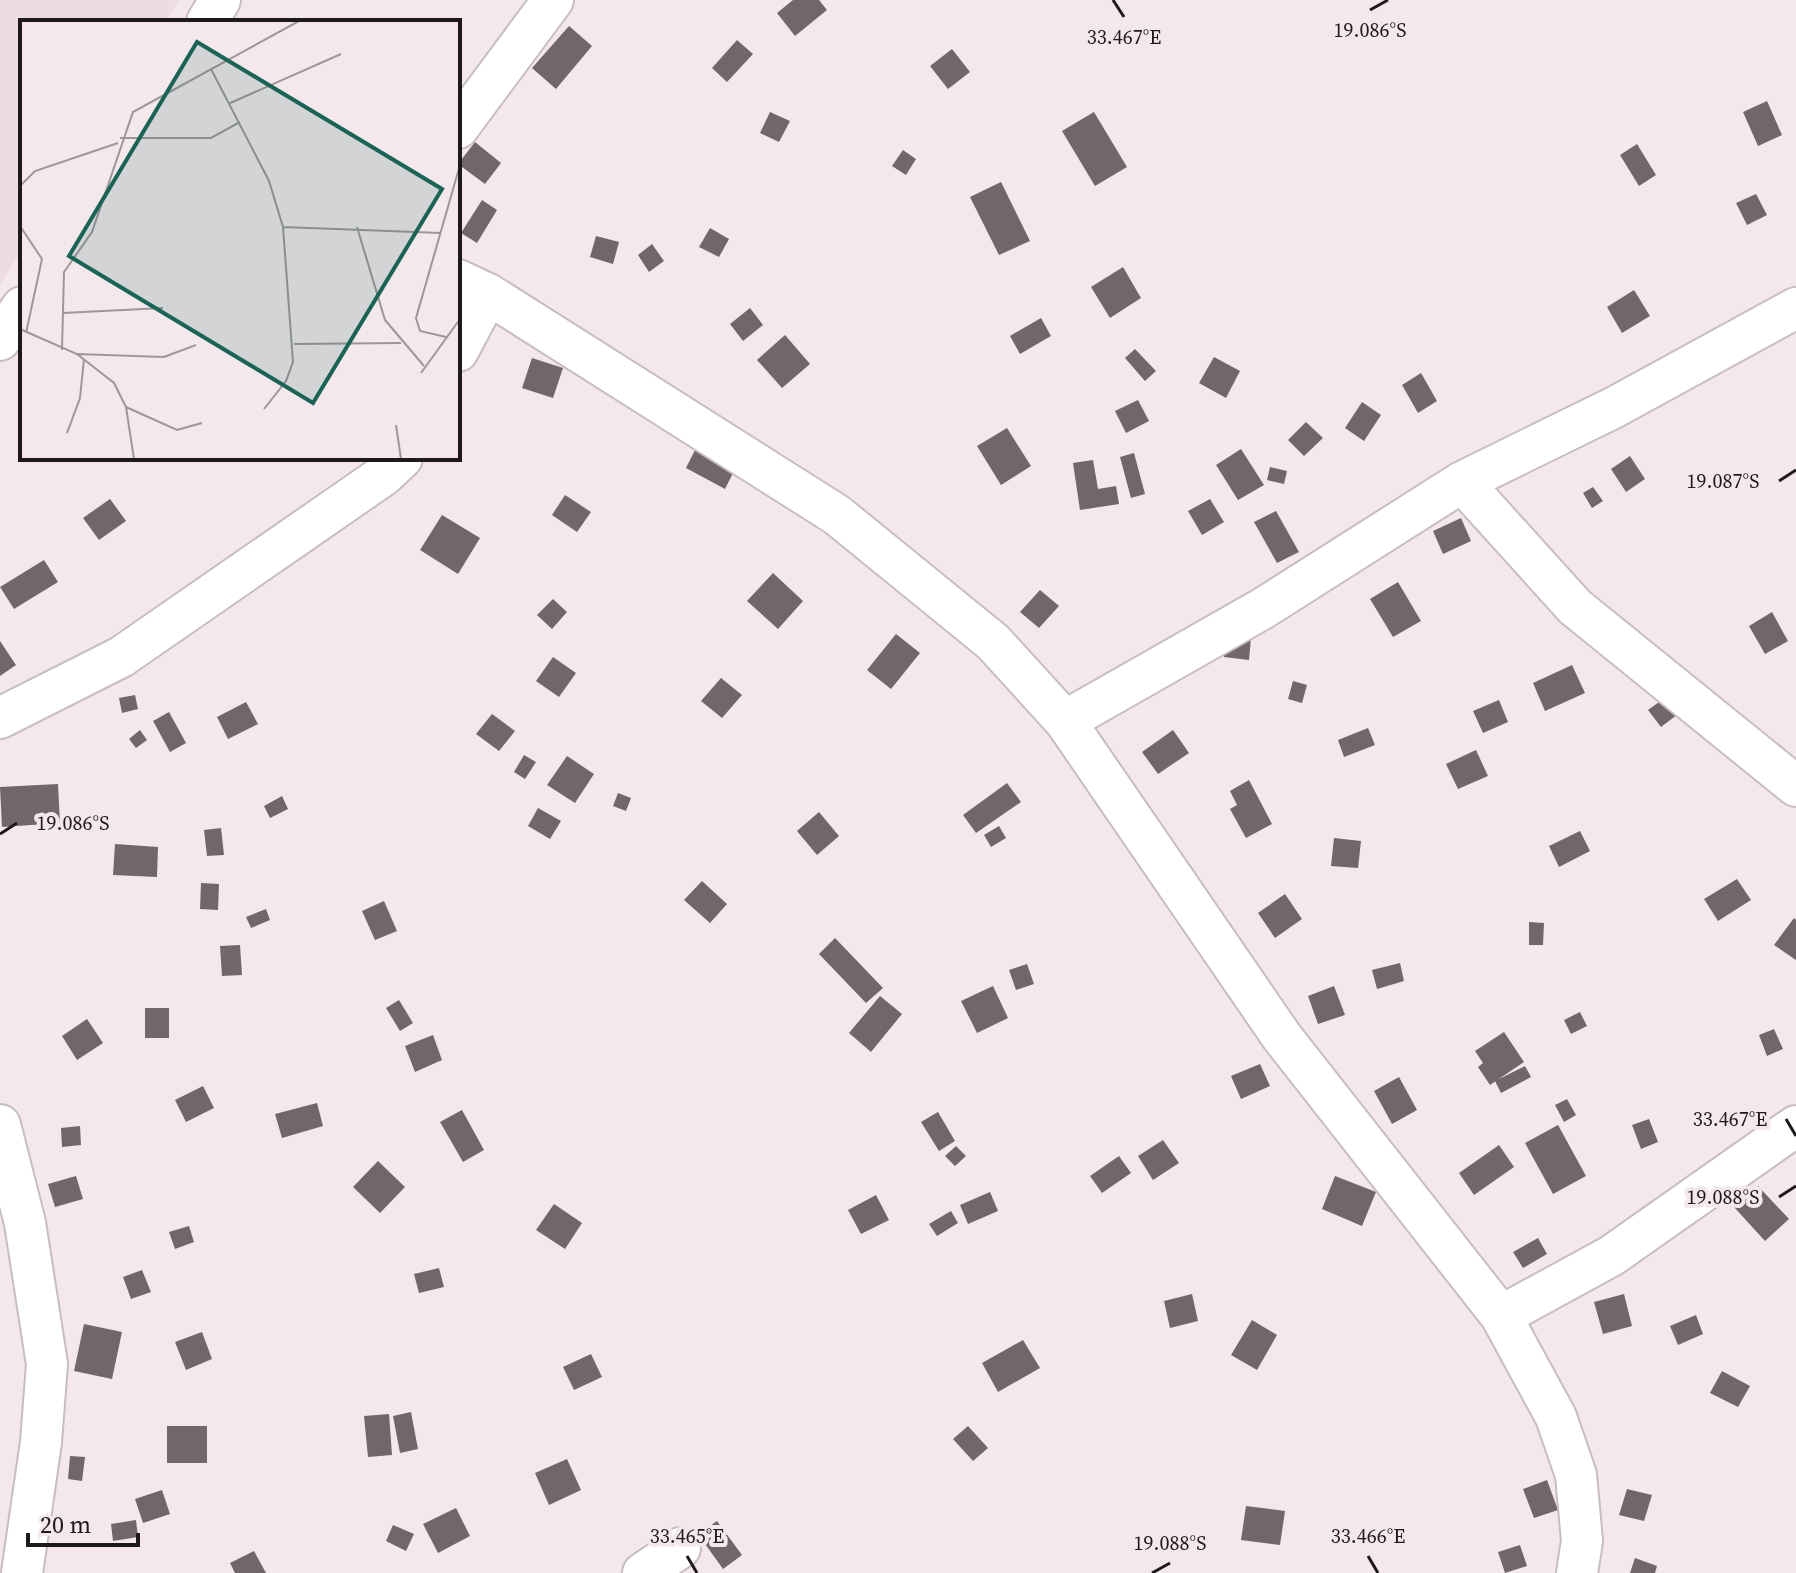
<svg xmlns="http://www.w3.org/2000/svg" width="1796" height="1573" font-family="'Source Serif 4',serif">
	<style>
		.built { fill: #efdbe2 }
		.building { fill: #71666a }
		.lines { fill: none; stroke-linecap: round; stroke-linejoin: round }
		.minor-casing { stroke: #c8bdc1; stroke-width: 44 }
		.minor { stroke: #fff; stroke-width: 40 }
		.ticks { fill: none; stroke: #1e1a1b; stroke-width: 3 }
		.inset-road { fill: none; stroke: #9e9698; stroke-width: 2 }
		.view { fill: #1a6357; fill-opacity: 0.15; stroke: #1a6357; stroke-width: 4 }
		.inset-edge { fill: none; stroke: #1e1a1b; stroke-width: 4 }
		.ticks-label { font-size: 20px; text-anchor: middle; fill: #1e1a1b; stroke: #f4e8ec; stroke-width: 8; stroke-linejoin: round; paint-order: stroke }
	</style>
	<rect width="100%" height="100%" fill="#f4e8ec"/>
	<path class="built" d="M0 0H179L165 22H22V250L0 285Z"/>
	<path class="building" d="M793 0H819L827 10 795 36 777 13Z
		M569 26 592 46 556 89 532 68Z
		M737 40 753 54 727 82 712 68Z
		M952 49 970 72 948 89 930 66Z
		M1767 101 1782 135 1758 146 1743 112Z
		M770 112 790 121 779 142 760 133Z
		M1094 112 1127 167 1095 186 1062 131Z
		M475 142 501 163 485 184 458 164Z
		M1637 144 1656 175 1639 186 1620 155Z
		M903 150 916 159 906 175 892 166Z
		M1001 182 1030 241 999 255 970 197Z
		M1756 194 1767 215 1747 225 1736 203Z
		M482 200 497 210 477 243 461 233Z
		M710 228 729 239 719 257 699 247Z
		M596 236 619 242 613 264 590 257Z
		M652 244 664 261 649 272 638 255Z
		M1123 267 1141 298 1110 318 1091 287Z
		M1634 290 1650 316 1622 333 1607 307Z
		M750 308 763 325 743 341 730 324Z
		M1041 318 1051 336 1020 354 1010 336Z
		M785 335 810 364 782 388 757 360Z
		M1135 349 1156 371 1145 381 1125 358Z
		M1214 357 1240 371 1226 398 1199 383Z
		M532 358 563 368 553 398 522 388Z
		M1421 373 1437 401 1418 413 1402 385Z
		M1138 400 1149 421 1126 433 1115 411Z
		M1362 402 1381 415 1364 441 1345 428Z
		M1306 422 1323 438 1304 456 1288 440Z
		M1007 428 1031 466 1001 485 977 446Z
		M1241 449 1264 485 1238 500 1216 465Z
		M695 450 734 471 725 489 686 468Z
		M1134 453 1145 494 1131 498 1120 457Z
		M1630 456 1645 479 1626 492 1611 469Z
		M1093 460 1098 489 1116 486 1119 504 1080 510 1073 463Z
		M1270 467 1287 471 1284 484 1267 480Z
		M1593 487 1603 501 1592 508 1583 493Z
		M565 495 591 512 577 532 552 515Z
		M110 499 126 521 99 540 83 518Z
		M1210 499 1224 522 1202 535 1188 511Z
		M1276 511 1299 552 1277 563 1254 522Z
		M442 515 480 538 458 574 420 550Z
		M1461 518 1471 541 1443 554 1433 531Z
		M44 560 58 582 14 609 0 587Z
		M773 573 803 601 778 629 747 601Z
		M1398 582 1421 621 1393 637 1370 599Z
		M1040 590 1059 606 1039 628 1020 612Z
		M553 599 567 612 552 629 537 615Z
		M1772 612 1788 641 1765 654 1749 626Z
		M896 634 920 653 891 689 867 670Z
		M1226 636 1251 638 1249 660 1224 657Z
		M0 641 16 665 0 676Z
		M553 657 576 673 559 697 536 681Z
		M1572 665 1585 693 1545 711 1533 683Z
		M721 678 742 695 722 718 701 701Z
		M1293 681 1307 685 1302 703 1288 699Z
		M1670 694 1682 711 1661 727 1648 710Z
		M135 695 138 709 122 713 119 698Z
		M1499 700 1508 722 1483 733 1473 711Z
		M246 702 258 724 228 739 217 717Z
		M169 712 186 743 170 752 153 721Z
		M492 714 515 731 499 751 476 734Z
		M1368 728 1375 745 1344 757 1338 740Z
		M140 730 147 740 136 748 129 739Z
		M1173 730 1189 753 1158 774 1142 752Z
		M1476 750 1488 776 1458 789 1446 764Z
		M524 755 536 762 525 779 514 772Z
		M567 756 594 774 575 803 547 785Z
		M1249 780 1272 824 1246 838 1230 809 1237 805 1230 791Z
		M1007 783 1021 802 976 833 963 815Z
		M58 784 60 823 2 827 0 787Z
		M618 793 631 798 626 811 613 806Z
		M282 796 288 809 270 818 264 806Z
		M538 808 561 821 550 839 528 826Z
		M819 812 839 836 817 855 797 831Z
		M999 826 1006 838 991 847 984 835Z
		M221 828 224 855 207 856 204 830Z
		M1580 831 1590 851 1559 867 1549 846Z
		M1334 838 1361 841 1358 868 1331 866Z
		M115 844 158 847 157 877 113 875Z
		M1737 879 1751 900 1718 921 1704 899Z
		M702 881 727 904 710 923 684 900Z
		M201 883 219 884 218 910 200 909Z
		M1285 894 1302 919 1275 938 1258 913Z
		M384 901 397 931 375 940 362 911Z
		M266 909 270 920 251 928 246 917Z
		M1794 918 1796 920V960L1774 945Z
		M1529 922 1544 923 1543 945H1529Z
		M835 938 883 988 866 1003 819 954Z
		M240 945 242 975 222 976 220 946Z
		M1400 963 1404 981 1377 989 1372 970Z
		M1027 964 1034 984 1016 990 1009 970Z
		M993 986 1008 1018 977 1033 961 1001Z
		M1334 986 1345 1015 1318 1024 1308 996Z
		M880 996 902 1014 871 1052 849 1033Z
		M399 1000 413 1023 400 1031 386 1008Z
		M145 1008H169V1038H145Z
		M1580 1012 1587 1026 1571 1034 1564 1020Z
		M87 1019 103 1043 77 1060 62 1036Z
		M1774 1029 1783 1049 1767 1056 1759 1035Z
		M1504 1032 1524 1062 1490 1085 1478 1067 1483 1063 1475 1051Z
		M433 1035 442 1060 415 1072 405 1046Z
		M1260 1064 1270 1086 1241 1099 1231 1076Z
		M1525 1066 1531 1077 1501 1093 1495 1081Z
		M1399 1077 1417 1110 1392 1124 1374 1091Z
		M203 1086 214 1108 186 1122 175 1100Z
		M1567 1099 1576 1115 1564 1122 1555 1105Z
		M317 1103 323 1126 282 1138 275 1114Z
		M462 1110 484 1150 463 1162 440 1122Z
		M938 1112 955 1141 939 1151 921 1122Z
		M1649 1119 1658 1142 1641 1149 1632 1125Z
		M1558 1125 1586 1176 1553 1194 1525 1143Z
		M80 1126 81 1145 62 1147 61 1128Z
		M1163 1140 1179 1163 1153 1180 1138 1156Z
		M1499 1145 1514 1167 1474 1195 1459 1173Z
		M956 1146 966 1156 955 1166 945 1156Z
		M1119 1156 1131 1173 1102 1193 1090 1176Z
		M378 1161 405 1187 380 1213 353 1187Z
		M76 1176 83 1199 55 1207 48 1184Z
		M1335 1176 1376 1192 1362 1226 1322 1209Z
		M1758 1186 1789 1219 1765 1241 1734 1207Z
		M990 1192 998 1211 968 1224 960 1205Z
		M876 1195 889 1220 861 1234 848 1210Z
		M554 1204 582 1223 565 1249 536 1230Z
		M951 1211 958 1223 937 1236 929 1224Z
		M189 1226 194 1242 175 1249 169 1232Z
		M1538 1238 1547 1254 1523 1268 1513 1252Z
		M439 1268 444 1287 419 1293 414 1274Z
		M142 1270 151 1292 131 1299 123 1277Z
		M1192 1294 1198 1321 1170 1328 1164 1301Z
		M1624 1294 1632 1326 1603 1334 1594 1302Z
		M1696 1315 1703 1334 1678 1345 1670 1326Z
		M1252 1320 1277 1335 1257 1370 1231 1355Z
		M84 1324 122 1332 112 1379 74 1371Z
		M202 1332 212 1359 186 1370 175 1342Z
		M1023 1340 1040 1368 998 1392 982 1363Z
		M591 1354 602 1377 574 1390 563 1367Z
		M1722 1371 1750 1386 1738 1407 1710 1393Z
		M411 1412 418 1449 400 1453 393 1416Z
		M389 1414 392 1455 368 1457 364 1416Z
		M167 1426H207V1463H167Z
		M968 1426 988 1448 973 1461 953 1439Z
		M70 1456 85 1457 82 1481 68 1479Z
		M567 1459 581 1490 549 1505 535 1473Z
		M1547 1480 1558 1510 1534 1518 1523 1489Z
		M1627 1489 1652 1495 1644 1521 1619 1515Z
		M162 1490 170 1514 143 1523 135 1499Z
		M1246 1506 1285 1511 1280 1545 1241 1540Z
		M456 1508 470 1536 438 1553 423 1524Z
		M136 1520 138 1537 113 1541 111 1524Z
		M717 1521 742 1555 723 1569 698 1534Z
		M393 1525 414 1534 406 1551 386 1541Z
		M1520 1545 1527 1566 1505 1573 1498 1552Z
		M254 1551 266 1573H235L230 1563Z
		M1635 1558 1657 1566 1655 1573H1630Z"/>
	<g class="lines">
		<g class="minor-casing">
			<path id="minor" d="M207 22 220 0
				M458 128 553 0
				M458 280 488 294 837 515 993 642 1065 721 1282 1037 1501 1316 1556 1417 1576 1475 1582 1541 1577 1573
				M0 340 22 307
				M458 351 488 294
				M1462 482 1575 607 1796 786
				M0 718 121 657 384 475 402 458
				M1065 721 1262 609 1462 482 1615 407 1796 308
				M0 1125 25 1223 47 1364 41 1442 22 1573
				M1501 1316 1611 1256 1796 1126
				M643 1573 680 1548"/>
		</g>
		<use href="#minor" class="minor"/>
	</g>
	<path class="ticks" d="M1113 0 1124 17M1370 10 1388 0M1779 481 1796 470M0 834 17 823M1786 1119 1796 1136M1779 1197 1796 1186M687 1556 697 1573M1368 1556 1378 1573M1152 1573 1170 1563"/>
	<g transform="translate(20 20)">
		<rect width="440" height="440" fill="#f4e8ec"/>
		<path class="inset-road" d="M191 49 249 161 263 207 273 342 266 361 244 389M208 84 321 34M100 118H191L220 102M0 166 15 151 98 123M0 206 22 239 6 313M263 207 421 213M337 207 365 300 404 346M43 293 143 288M0 309 57 334 94 363 106 387 114 439M426 317 400 311 396 298 440 145M274 324 381 323M42 330 44 252 72 212 113 92 279 1M57 334 144 337 176 325M401 353 440 299M106 387 157 410 182 403M376 405 381 439M47 413 60 378 64 339"/>
		<path class="view" d="M177 22 422 169 293 383 49 236Z"/>
		<rect width="440" height="440" class="inset-edge"/>
	</g>
	<g class="ticks-label">
		<text x="1370" y="37">19.086°S</text>
		<text x="1124" y="44">33.467°E</text>
		<text x="1723" y="488">19.087°S</text>
		<text x="73" y="830">19.086°S</text>
		<text x="1730" y="1126">33.467°E</text>
		<text x="1723" y="1204">19.088°S</text>
		<text x="687" y="1543">33.465°E</text>
		<text x="1368" y="1543">33.466°E</text>
		<text x="1170" y="1550">19.088°S</text>
	</g>
	<path d="M28 1533v12h110v-12" fill="none" stroke="#1e1a1b" stroke-width="4"/>
	<text x="40" y="1533" font-size="24" fill="#1e1a1b" stroke="#f4e8ec" stroke-width="6" paint-order="stroke">20 m</text>
</svg>
